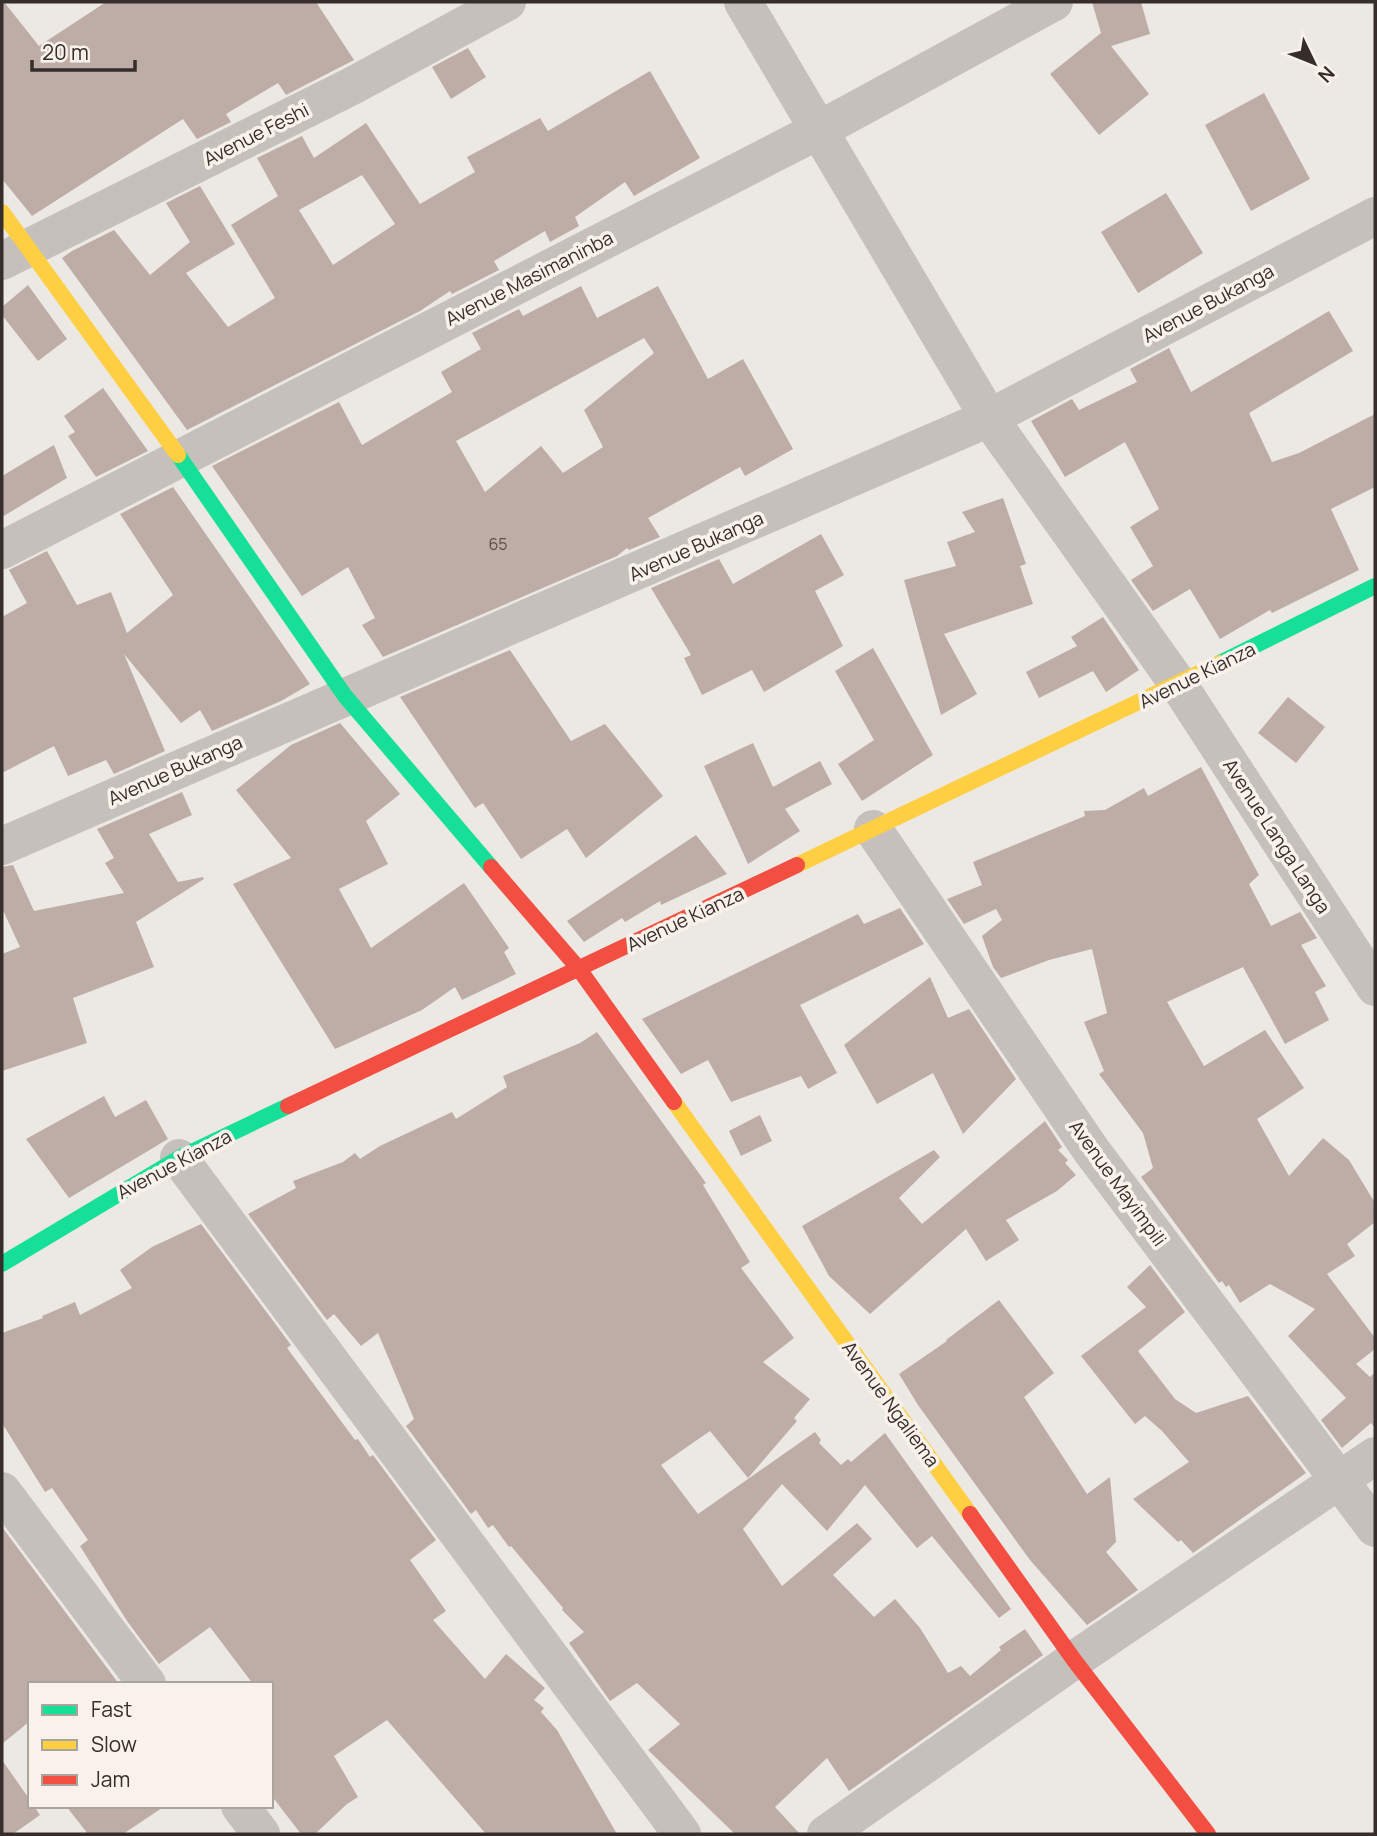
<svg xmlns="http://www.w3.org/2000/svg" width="1377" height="1836" font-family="Manrope,sans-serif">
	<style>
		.building { fill: #beada6; fill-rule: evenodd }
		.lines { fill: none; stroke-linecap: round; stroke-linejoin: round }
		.street { stroke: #c5c0bc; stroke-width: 38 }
		.fast { stroke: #16e098; stroke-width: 16 }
		.slow { stroke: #ffcf43; stroke-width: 16 }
		.jam { stroke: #f24e42; stroke-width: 16 }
		.labels { text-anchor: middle; stroke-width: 7; stroke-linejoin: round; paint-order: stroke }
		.number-label { font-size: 16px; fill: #584e49 }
		.street-label { font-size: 19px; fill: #362e2a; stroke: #f8f2eb }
	</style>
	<rect width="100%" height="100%" fill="#ece8e3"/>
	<path class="building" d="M2 2H4L39 46 106 2H316L354 60 286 95 278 83 226 114 231 122 197 139 183 119 32 216 2 179Z
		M1092 2H1141L1150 34 1111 46 1149 94 1099 135 1050 74 1101 33Z
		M468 48 486 77 451 99 432 67Z
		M650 71 700 158 634 196 625 182 575 217 579 226 550 242 545 231 494 261 499 270 452 294 450 291 420 311 187 430 62 258 72 251 114 230 150 275 190 242 166 203 200 186 235 244 186 273 228 327 275 298 231 225 278 196 257 158 302 136 314 158 366 123 420 204 475 172 467 157 540 118 548 131ZM362 175 395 224 333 265 299 210Z
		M1264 93 1310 179 1251 211 1205 125Z
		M1166 193 1203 253 1138 293 1101 232Z
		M28 285 67 339 38 361 2 315V307Z
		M581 286 597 318 658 286 708 379 743 359 793 449 745 476 740 467 648 518 660 537 629 550 627 548 617 556 383 657 362 625 375 618 348 567 302 596 212 466 339 402 362 445 452 392 441 372 481 349 472 333 519 309 523 316ZM644 338 654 353 584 410 603 447 563 473 541 446 485 492 456 441Z
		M1329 311 1353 351 1249 413 1272 462 1299 453 1375 414V487L1331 509 1359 570 1272 613 1270 610 1220 639 1190 589 1153 611 1131 580 1153 566 1130 527 1159 509 1125 442 1065 477 1031 421 1072 399 1079 410 1137 382 1130 369 1169 348 1191 392Z
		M103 388 148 451 96 477 68 436 75 432 64 416Z
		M54 445 67 478 2 517V476Z
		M173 487 310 684 281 701 212 731 200 710 181 723 124 654 165 751 114 774 106 760 68 776 54 746 2 773V617L27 603 9 570 47 551 77 605 111 592 127 633 173 595 120 514Z
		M1003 498 1026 564 1020 566 1033 604 944 634 977 694 941 715 904 580 956 566 947 542 975 532 962 512Z
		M821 534 844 575 815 591 843 646 764 692 752 670 702 695 684 658 691 655 651 588 719 559 733 584Z
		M1103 617 1139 670 1106 692 1093 671 1039 698 1026 672 1077 646 1071 637Z
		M873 648 933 755 862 801 838 764 874 740 835 671Z
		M510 650 571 741 605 724 663 796 586 858 567 829 521 859 483 803 475 808 400 697Z
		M1288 697 1325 727 1296 763 1258 733Z
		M340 723 400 794 366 821 388 864 339 889 371 948 464 883 509 948 504 952 516 974 462 1000 455 987 422 1010 335 1049 233 884 291 858 236 790 291 745Z
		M753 743 773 787 820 761 832 784 785 809 800 831 748 864 704 766Z
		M1201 767 1259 875 1249 884 1271 926 1300 912 1317 938 1301 945 1326 986 1315 992 1329 1020 1285 1044 1243 967 1167 1002 1204 1066 1265 1030 1304 1088 1257 1119 1289 1176 1323 1138 1349 1160 1375 1203V1222L1347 1244 1355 1256 1327 1274 1375 1338V1349L1356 1364 1370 1377 1375 1372V1428L1371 1423 1342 1448 1321 1420 1346 1398 1288 1336 1315 1309 1270 1284 1240 1303 1229 1285 1226 1287 1222 1281 1219 1283 1141 1177 1153 1168 1143 1133 1099 1074 1104 1071 1084 1022 1107 1013 1092 949 1049 960 1001 978 993 967 982 936 1002 920 996 909 964 924 947 899 982 885 973 862 1085 816 1084 811 1105 810 1144 788 1148 796Z
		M182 792 192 815 149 834 178 882 203 877 204 879 136 922 154 967 73 998 87 1043 2 1071V954L20 947 2 908V867L13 865 34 911 124 893 105 863 114 858 97 829Z
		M696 835 727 874 661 905 660 901 625 922 622 918 584 942 567 921Z
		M900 908 924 944 800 1005 837 1073 808 1089 801 1076 731 1102 708 1060 681 1074 642 1019 858 914 864 924Z
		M930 977 948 1018 969 1009 1016 1079 963 1134 933 1073 877 1104 844 1045Z
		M597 1032 706 1183 703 1185 750 1262 741 1268 794 1338 763 1362 810 1399 794 1418 797 1421 748 1478 710 1431 661 1465 698 1514 815 1432 821 1440 819 1443 841 1465 848 1459 851 1462 885 1433 1011 1609 999 1618 932 1536 917 1548 865 1485 827 1531 782 1484 743 1529 782 1586 857 1523 872 1539 833 1575 874 1617 895 1599 920 1628 948 1673 961 1666 970 1676 1001 1650 999 1647 1025 1629 1043 1655 849 1791 827 1758 775 1807 800 1834H735L648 1750 680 1724 637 1683 610 1701 569 1643 584 1632 562 1610 563 1608 511 1546 509 1547 493 1525 488 1528 476 1510 471 1514 406 1426 414 1419 378 1333 361 1346 334 1314 327 1320 248 1214 296 1188 293 1181 343 1162 355 1153 360 1159 380 1146 452 1112 456 1119 507 1087 503 1076 580 1043Z
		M104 1096 115 1117 146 1100 168 1139 69 1198 26 1139Z
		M760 1115 772 1141 741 1156 729 1131Z
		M1045 1121 1062 1147 1058 1150 1068 1160 1065 1163 1076 1175 1057 1191 1006 1220 1019 1240 986 1261 966 1229 870 1314 829 1276 802 1226 934 1150 940 1157 899 1198 922 1224Z
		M201 1224 291 1345 287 1348 355 1440 358 1439 370 1457 373 1455 436 1540 410 1560 446 1611 433 1620 485 1679 506 1654 545 1688 534 1700 544 1708 541 1712 557 1730 617 1834H486L387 1720 334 1756 358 1797 347 1804 315 1834H301L271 1795V1684H253L210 1627 159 1664 127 1621 80 1546 88 1540 52 1488 45 1492 2 1423V1333L43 1318 42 1316 75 1302 80 1315 132 1288 120 1270 152 1247Z
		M1150 1265 1185 1312 1138 1351 1141 1355 1175 1399 1196 1413 1248 1396 1306 1473 1193 1553 1181 1540 1178 1542 1133 1499 1189 1462 1162 1431 1145 1416 1135 1424 1081 1356 1146 1307 1127 1287Z
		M999 1300 1054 1373 1024 1397 1087 1494 1110 1477 1116 1542 1106 1552 1138 1590 1087 1625 1030 1560 918 1405 899 1374 947 1341 946 1340Z
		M2 1527 119 1684H30V1721L2 1744Z
		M2 1760 30 1800V1806H34L40 1815 13 1834H2Z
		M66 1806H165L123 1834H88Z"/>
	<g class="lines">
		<path class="street" d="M743 2 989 418 1178 684 1375 987
			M2 261 352 86 507 2
			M2 550 819 130 1054 2
			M873 829 1091 1150 1375 1528
			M2 846 989 418 1375 216
			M179 1158 682 1834
			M2 1491 147 1684
			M240 1806 261 1834
			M826 1834 1074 1660 1375 1456"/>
		<path class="fast" d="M178 455 345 696 491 867
			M1220 663 1375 586
			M2 1264 179 1158 288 1106"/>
		<path class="slow" d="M2 212 178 455
			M797 865 1220 663
			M674 1102 970 1514"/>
		<path class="jam" d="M491 867 579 969 674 1102
			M288 1106 797 865
			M970 1514 1074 1660 1208 1834"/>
	</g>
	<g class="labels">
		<g class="number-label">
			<text x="498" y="550">65</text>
		</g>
		<g class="street-label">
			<text transform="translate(256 134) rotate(-27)" y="7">Avenue Feshi</text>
			<text transform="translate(529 278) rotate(-27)" y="7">Avenue Masimaninba</text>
			<text transform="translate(1208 303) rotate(-28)" y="7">Avenue Bukanga</text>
			<text transform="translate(696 546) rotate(-24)" y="7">Avenue Bukanga</text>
			<text transform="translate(1197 675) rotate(-26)" y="7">Avenue Kianza</text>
			<text transform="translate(175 770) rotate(-24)" y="7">Avenue Bukanga</text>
			<text transform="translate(1277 836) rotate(57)" y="7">Avenue Langa Langa</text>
			<text transform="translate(685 919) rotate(-25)" y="7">Avenue Kianza</text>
			<text transform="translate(174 1164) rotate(-28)" y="7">Avenue Kianza</text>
			<text transform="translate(1118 1183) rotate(54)" y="7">Avenue Mayimpili</text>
			<text transform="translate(891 1404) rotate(54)" y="7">Avenue Ngaliema</text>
		</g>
	</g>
	<rect width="1377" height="1836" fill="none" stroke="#362e2a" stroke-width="7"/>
	<rect x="28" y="1682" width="245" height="126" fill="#f8f2eb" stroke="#aaa49e" stroke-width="2"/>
	<rect x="42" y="1705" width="35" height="10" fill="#16e098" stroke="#aaa49e" stroke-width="2"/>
	<text x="91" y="1717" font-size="21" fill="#362e2a">Fast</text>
	<rect x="42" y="1740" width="35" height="10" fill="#ffcf43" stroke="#aaa49e" stroke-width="2"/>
	<text x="91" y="1752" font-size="21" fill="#362e2a">Slow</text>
	<rect x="42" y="1775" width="35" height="10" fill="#f24e42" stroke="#aaa49e" stroke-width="2"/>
	<text x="91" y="1787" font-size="21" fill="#362e2a">Jam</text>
	<g transform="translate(1314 63) rotate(133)" stroke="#f8f2eb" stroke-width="5" paint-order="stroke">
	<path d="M0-5L12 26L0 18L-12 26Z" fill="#362e2a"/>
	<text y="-10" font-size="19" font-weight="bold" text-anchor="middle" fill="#362e2a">N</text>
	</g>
	<path d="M32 60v10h103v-10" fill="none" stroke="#362e2a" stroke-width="3.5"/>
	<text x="42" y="60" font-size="21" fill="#362e2a" stroke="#f8f2eb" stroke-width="5" paint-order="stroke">20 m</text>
</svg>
